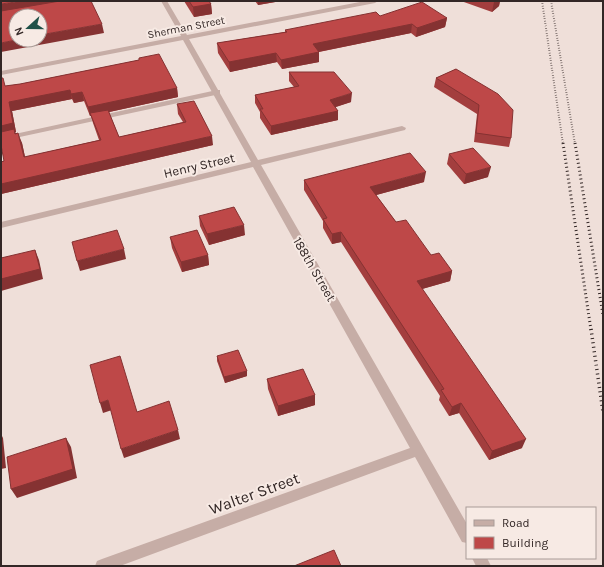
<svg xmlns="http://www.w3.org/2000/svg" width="604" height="567" font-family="Karla,sans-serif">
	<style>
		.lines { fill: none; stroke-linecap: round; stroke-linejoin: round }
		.lane { fill: #c6ada6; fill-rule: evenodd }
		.street { fill: #c6ada6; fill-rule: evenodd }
		.rail-far2 { stroke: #332726; stroke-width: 2; stroke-dasharray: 0.5 2; stroke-linecap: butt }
		.rail-far1 { stroke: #332726; stroke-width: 3; stroke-dasharray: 1 3; stroke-linecap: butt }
		.rail { stroke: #332726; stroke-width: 3.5; stroke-dasharray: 1 3.5; stroke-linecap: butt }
		.wall { fill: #a33e3e; fill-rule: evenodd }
		.shaded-wall { fill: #853232 }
		.building { fill: #be4848; stroke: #853232 }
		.labels { text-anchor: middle; stroke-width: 4; stroke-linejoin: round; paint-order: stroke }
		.far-street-label { font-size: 11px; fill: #332726; stroke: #f7eae4 }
		.street-label { font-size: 13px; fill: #332726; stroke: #f7eae4 }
		.near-street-label { font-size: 16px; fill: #332726; stroke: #f7eae4 }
	</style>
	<rect width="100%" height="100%" fill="#efdfd9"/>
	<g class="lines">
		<path class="lane" d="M217 90H220V94L1 141V137Z"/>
		<path class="street" d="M161 1H167L187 35 365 1H378L375 3 189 39 258 160 402 126 406 128 405 130 261 165 467 524V543L462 542 415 457 120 566H95L97 561 102 559 410 448 253 167 1 228V222L251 162 183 40 1 75V71L181 36Z
			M472 558H487L491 566H476Z"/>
		<path class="rail-far2" d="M542 1 563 144
			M551 1 575 144"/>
		<path class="rail-far1" d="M563 143 591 330
			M575 143 603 315"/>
		<path class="rail" d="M591 329 603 412"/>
	</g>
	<path class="wall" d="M184 1H209L211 4 212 14 194 17Z
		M255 1H281L258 5Z
		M461 1H500L499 6 492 12Z
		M380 16 447 18 445 27 416 37 411 33 319 52V62L282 69 277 62 230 72 218 53 217 43 285 32V30Z
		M139 58 177 88 178 97 109 112 119 137 183 122 178 114 177 104 213 145 1 194V162L4 161 6 86 20 84 139 60ZM72 99 74 103 84 101 90 116H91L93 123 99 140 25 157 22 143 15 132H16L12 111Z
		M456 69 511 138 509 147 474 142 477 114 434 87 436 78Z
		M289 72 351 102 335 107 338 111V120L271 135 260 118V112L255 103V95L294 87 289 81Z
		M449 154 488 177 464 184 447 164Z
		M304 180 424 182 376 195 396 222 431 255 452 271 450 281 422 289 522 448 489 460 459 413 449 416 439 400 440 396 341 242 332 244 323 228V221L304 190Z
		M199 216 245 235 209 245 200 226Z
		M170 237 208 255 209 265 182 272 172 248Z
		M217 356 247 371V376L225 383 217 361Z
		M267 379 315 395V405L278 416 268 389Z"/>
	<path class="shaded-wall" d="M23 1H79L1 13V4Z
		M258 1H281L258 5Z
		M495 1H500L499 6 492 12 494 2Z
		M211 4 212 14 194 17 193 7Z
		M447 18 445 27 416 37 417 28Z
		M102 24 104 33 1 52V43L16 40H40V35Z
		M412 24 411 33 313 53V44Z
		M319 52V62L282 69 281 60Z
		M276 53 277 62 230 72 229 62Z
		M177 88 178 97 91 116 90 113 91 116H90L88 107Z
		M70 90 72 99 12 111 16 132H15L18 139 1 136V126L9 102Z
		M82 92 84 101 74 103 71 94Z
		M352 93 351 102 330 109V100Z
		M338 111V120L271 135V126Z
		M18 133 22 143 27 166 24 157Z
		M212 136 213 145 1 194V184Z
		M491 167 488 177 464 184 466 174Z
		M426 172 424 182 369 197 370 187Z
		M244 225 245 235 209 245 207 234Z
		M341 232V242L332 244V234Z
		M124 249 126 259 80 271 77 261Z
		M35 250 39 260 43 279 1 291V279Z
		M208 255 209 265 182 272 181 262Z
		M452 271 450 281 415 291 417 281Z
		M247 371V376L225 383 224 377Z
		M315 395V405L278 416V406Z
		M108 400 112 410 103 413 100 403Z
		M461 403 459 413 449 416 452 407Z
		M178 430 180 439 124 458 121 449Z
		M1 434 3 438 6 468 1 469Z
		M66 438 71 447 77 478 17 498 11 489Z
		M526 439 522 448 489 460 492 451Z"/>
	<path class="building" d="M1 1H23L1 4Z
		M60 1H91L102 24 40 35V16H16V40L1 43V11Z
		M189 1H209L211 4 193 7Z
		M422 2 447 18 417 28 412 24 313 44 319 52 281 60 276 53 229 62 217 43 287 32 285 30 376 12 380 16Z
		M159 54 177 88 88 107 82 92 71 94 70 90 9 102 13 123 1 126V78H3L5 86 20 84 139 60V58Z
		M456 69 498 94 513 110 511 138 476 133 479 105 436 78Z
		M289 72H334L352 93 330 100 338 111 271 126 260 109H263L255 95 299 86Z
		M194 101 212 136 1 184V162L4 161 1 145V132L14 129 15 134 18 133 24 157 101 140 90 113 108 110 119 137 186 122 177 104Z
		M473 148 491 167 466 174 449 154Z
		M410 153 426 172 370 187 396 222 406 220 431 255 439 253 452 271 417 281 526 439 492 451 461 403 452 407 441 390 444 389 341 232 332 234 323 219 327 218 304 180Z
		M234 207 244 225 207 234 199 216Z
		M117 230 124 249 77 261 72 242Z
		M197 230 208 255 181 262 170 237Z
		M35 250 40 269 1 279V258Z
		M238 350 247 371 224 377 217 356Z
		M120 356 137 412 169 401 178 430 121 449 108 400 100 403 90 365Z
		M303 369 315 395 278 406 267 379Z
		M66 438 73 469 11 489 7 457Z
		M334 550 341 566H294Z"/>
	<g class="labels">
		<g class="far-street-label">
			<text transform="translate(186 27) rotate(-11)" y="4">Sherman Street</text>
		</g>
		<g class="street-label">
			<text transform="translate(199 165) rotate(-13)" y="5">Henry Street</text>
			<text transform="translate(315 269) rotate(60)" y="5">188th Street</text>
		</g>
		<g class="near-street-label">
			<text transform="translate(254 493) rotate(-20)" y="6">Walter Street</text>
		</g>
	</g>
	<rect width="604" height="567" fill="none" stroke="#332726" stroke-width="4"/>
	<rect x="466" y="507" width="130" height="52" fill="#f7eae4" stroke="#a99c98"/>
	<rect x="474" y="520" width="20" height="6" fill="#c6ada6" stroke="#a99c98"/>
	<text x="502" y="527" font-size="12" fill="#332726">Road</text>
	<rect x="474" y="537" width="20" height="12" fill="#be4848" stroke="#a99c98"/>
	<text x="502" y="547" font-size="12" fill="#332726">Building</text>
	<g transform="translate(28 28) rotate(249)"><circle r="19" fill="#f7eae4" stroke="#a99c98"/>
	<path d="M0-3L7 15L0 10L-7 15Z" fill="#1f5148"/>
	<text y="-6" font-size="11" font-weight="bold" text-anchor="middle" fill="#332726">N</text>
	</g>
</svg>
